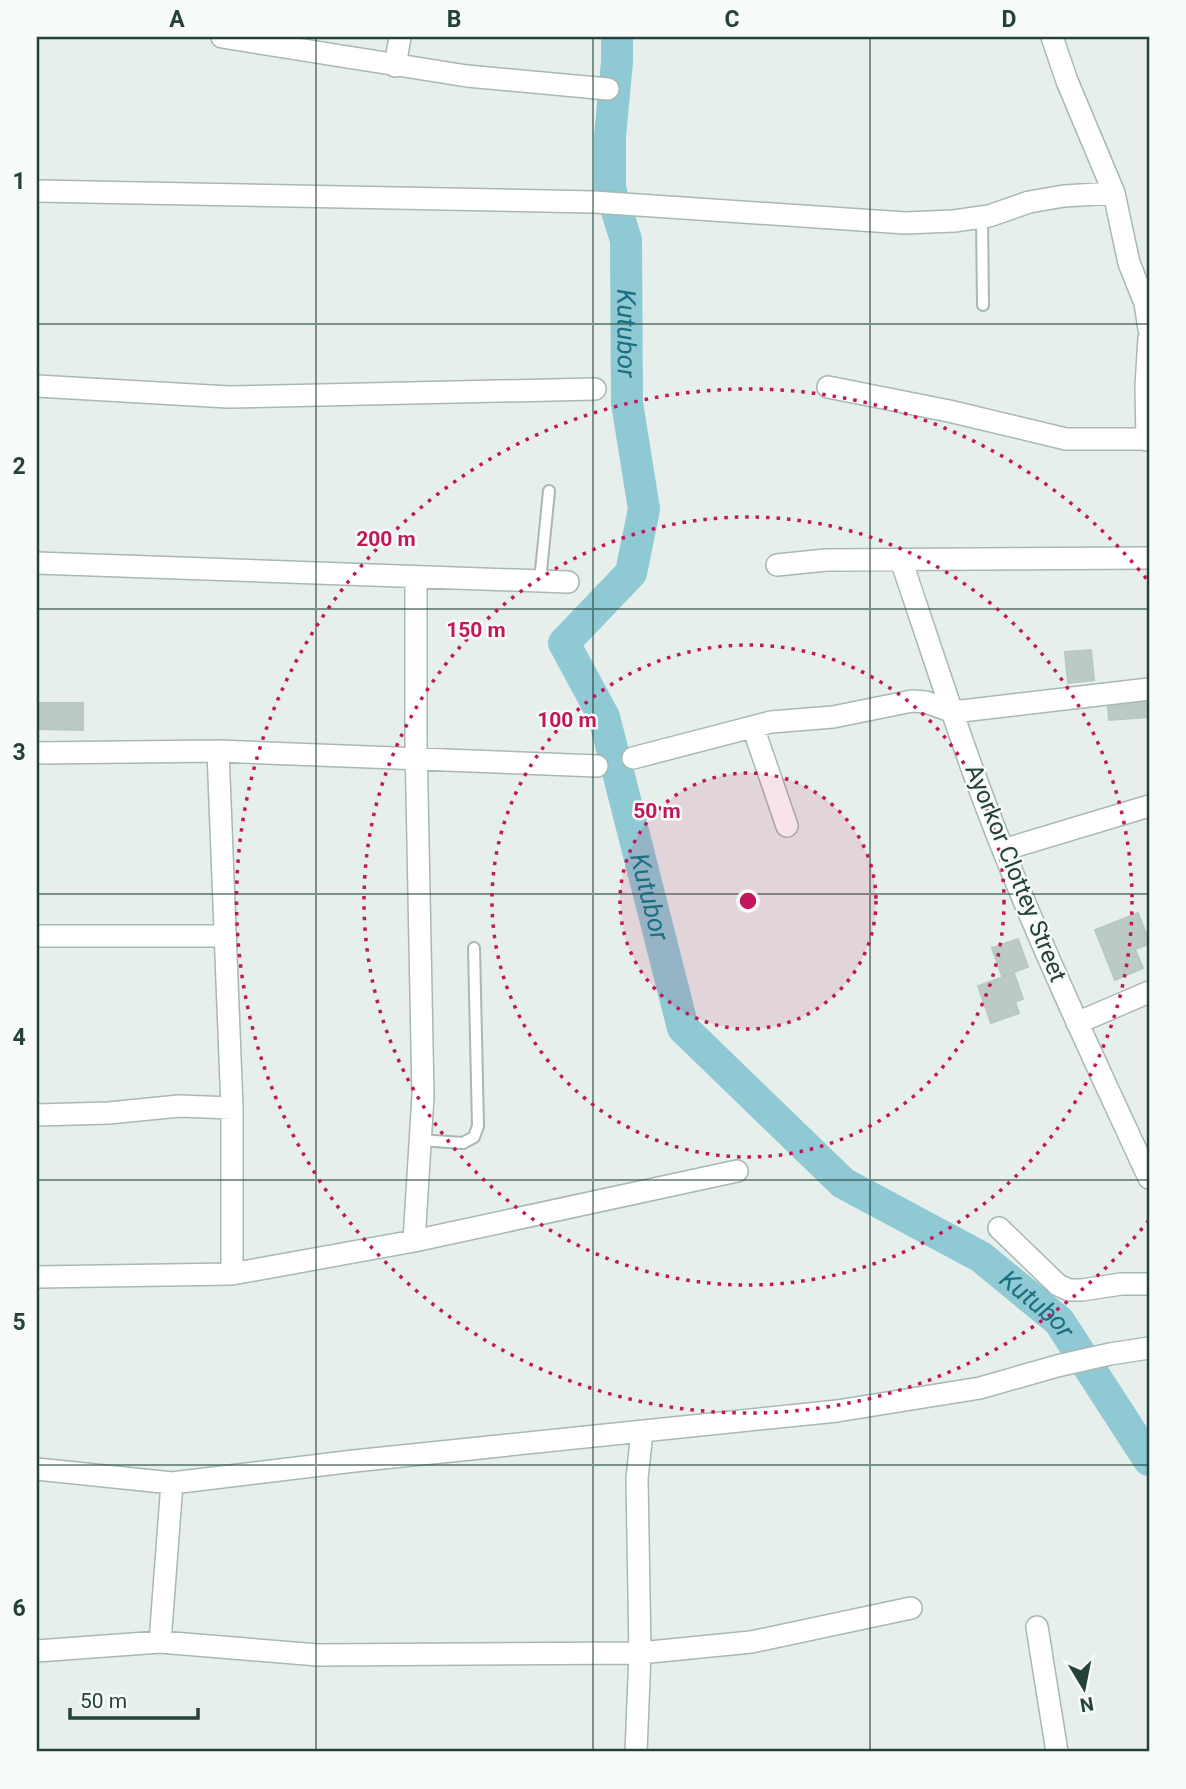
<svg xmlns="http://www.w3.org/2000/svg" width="1186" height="1789" font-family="Roboto,sans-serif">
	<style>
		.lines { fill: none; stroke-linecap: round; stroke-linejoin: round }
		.river { stroke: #8ec9d4; stroke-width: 32 }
		.building { fill: #bbcac4; stroke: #b8c9c2; stroke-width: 2 }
		.service-casing { stroke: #a8b8b2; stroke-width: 14 }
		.minor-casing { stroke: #a8b8b2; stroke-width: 24 }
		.service { stroke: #fff; stroke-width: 10 }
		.minor { stroke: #fff; stroke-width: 21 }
		.grid { fill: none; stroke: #24423a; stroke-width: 2; stroke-opacity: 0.55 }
		.ring { fill: none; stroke: #c2185b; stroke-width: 3.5; stroke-dasharray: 3.5 7 }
		.labels { text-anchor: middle; stroke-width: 5; stroke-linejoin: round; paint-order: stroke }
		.street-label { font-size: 24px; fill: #24423a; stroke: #f7fbf9 }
		.water-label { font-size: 26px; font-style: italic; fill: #1c6f80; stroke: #f7fbf9 }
		.centre { fill: #c2185b; stroke: #f7fbf9; stroke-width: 3.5 }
		.ring-label { font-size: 21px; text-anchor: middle; font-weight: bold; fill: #c2185b; stroke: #f7fbf9; stroke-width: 5; stroke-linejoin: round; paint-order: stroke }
		.neatline { fill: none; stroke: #24423a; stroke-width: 2.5 }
		.grid-label { font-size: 23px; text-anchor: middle; font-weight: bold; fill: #24423a }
	</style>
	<rect width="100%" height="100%" fill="#e6efeb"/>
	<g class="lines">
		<path class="river" id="s1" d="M617 37V62L610 136V189L626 240 627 403 644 509 631 573 564 643 604 717 683 1028 843 1183 981 1257 1059 1321 1149 1460"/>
	</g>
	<path class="building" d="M1091 650 1094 680 1068 683 1065 652Z
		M1149 702V717L1109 720 1108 707Z
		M37 703H83V730L37 729Z
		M1138 913 1149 941V944L1135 949 1143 968 1115 980 1095 930Z
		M1018 939 1028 967 1002 976 992 948Z
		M1014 973 1023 999 1015 1002 1019 1013 991 1023 978 986Z"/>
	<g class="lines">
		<g class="service-casing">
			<path id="service" d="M982 217 983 305
				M540 581 549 491
				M420 1140 463 1143 474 1137 478 1126 474 948"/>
		</g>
		<g class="minor-casing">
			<path id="minor" d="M222 37 467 76 608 89
				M1052 37 1067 81 1114 193 1129 263 1145 303 1149 329
				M395 66 400 37
				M37 191 594 202 905 223 954 221 989 216 1029 202 1064 196 1114 193
				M37 386 228 397 595 389
				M828 387 949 411 1066 439H1149
				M1147 440 1146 386 1149 338
				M901 560C934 657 965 756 1004 852 1048 962 1099 1070 1149 1178
				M37 563 568 582
				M777 565 826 560 1149 558
				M753 727 787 826
				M218 751 232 1108V1274
				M37 753 218 751 597 766
				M633 758 771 722 833 717 912 701 926 702 953 712 1149 689
				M1003 850 1149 806
				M37 936H226
				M1077 1023 1149 992
				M37 1115 109 1113 179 1106 232 1108
				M999 1228 1058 1285 1069 1290H1082L1121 1284H1149
				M414 1241 423 1096 416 741V577
				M37 1277 232 1274 414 1241 737 1171
				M37 1469 172 1483 354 1461 837 1411 980 1388 1057 1366 1110 1354 1149 1348
				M1037 1627 1057 1752
				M160 1642 172 1483
				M37 1651 160 1642 318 1655 640 1653 751 1642 911 1608
				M636 1752 640 1653 637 1478 642 1432"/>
		</g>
		<use href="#service" class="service"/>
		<use href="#minor" class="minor"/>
	</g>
	<path class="grid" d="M316 37V1752M593 37V1752M870 37V1752M37 324H1149M37 609H1149M37 894H1149M37 1180H1149M37 1465H1149"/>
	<circle cx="748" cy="901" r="128" fill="#c2185b" fill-opacity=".12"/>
	<g class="ring">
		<circle cx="748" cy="901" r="128"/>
		<circle cx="748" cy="901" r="256"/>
		<circle cx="748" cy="901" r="384"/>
		<path d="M1149 1220A512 512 0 1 1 1149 582"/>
	</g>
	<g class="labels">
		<g class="street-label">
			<text transform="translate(1016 873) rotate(68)" y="8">Ayorkor Clottey Street</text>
		</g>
		<g class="water-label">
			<text dy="9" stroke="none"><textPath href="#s1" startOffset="299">Kutubor</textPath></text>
			<text dy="9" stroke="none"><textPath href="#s1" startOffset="908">Kutubor</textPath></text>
			<text dy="9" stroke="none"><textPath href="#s1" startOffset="1496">Kutubor</textPath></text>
		</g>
	</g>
	<circle cx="748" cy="901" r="10" class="centre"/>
	<g class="ring-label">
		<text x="386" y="546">200 m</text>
		<text x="476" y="637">150 m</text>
		<text x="567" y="727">100 m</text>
		<text x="657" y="818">50 m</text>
	</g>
	<rect width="1186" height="1789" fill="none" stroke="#f7fbf9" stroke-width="77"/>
	<g transform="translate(1084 1688) rotate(170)" stroke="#f7fbf9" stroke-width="5" paint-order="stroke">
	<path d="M0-5L12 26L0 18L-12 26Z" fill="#24423a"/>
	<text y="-10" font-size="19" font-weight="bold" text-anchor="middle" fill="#24423a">N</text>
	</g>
	<path d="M70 1708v10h128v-10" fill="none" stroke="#24423a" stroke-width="3.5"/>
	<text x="80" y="1708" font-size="21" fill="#24423a" stroke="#f7fbf9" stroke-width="5" paint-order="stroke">50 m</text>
	<rect x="38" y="38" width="1110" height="1712" class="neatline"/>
	<g class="grid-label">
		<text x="177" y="27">A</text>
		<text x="454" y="27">B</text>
		<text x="732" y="27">C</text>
		<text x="1009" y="27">D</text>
		<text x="19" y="189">1</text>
		<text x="19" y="474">2</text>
		<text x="19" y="760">3</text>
		<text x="19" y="1045">4</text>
		<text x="19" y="1330">5</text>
		<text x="19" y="1616">6</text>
	</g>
</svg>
